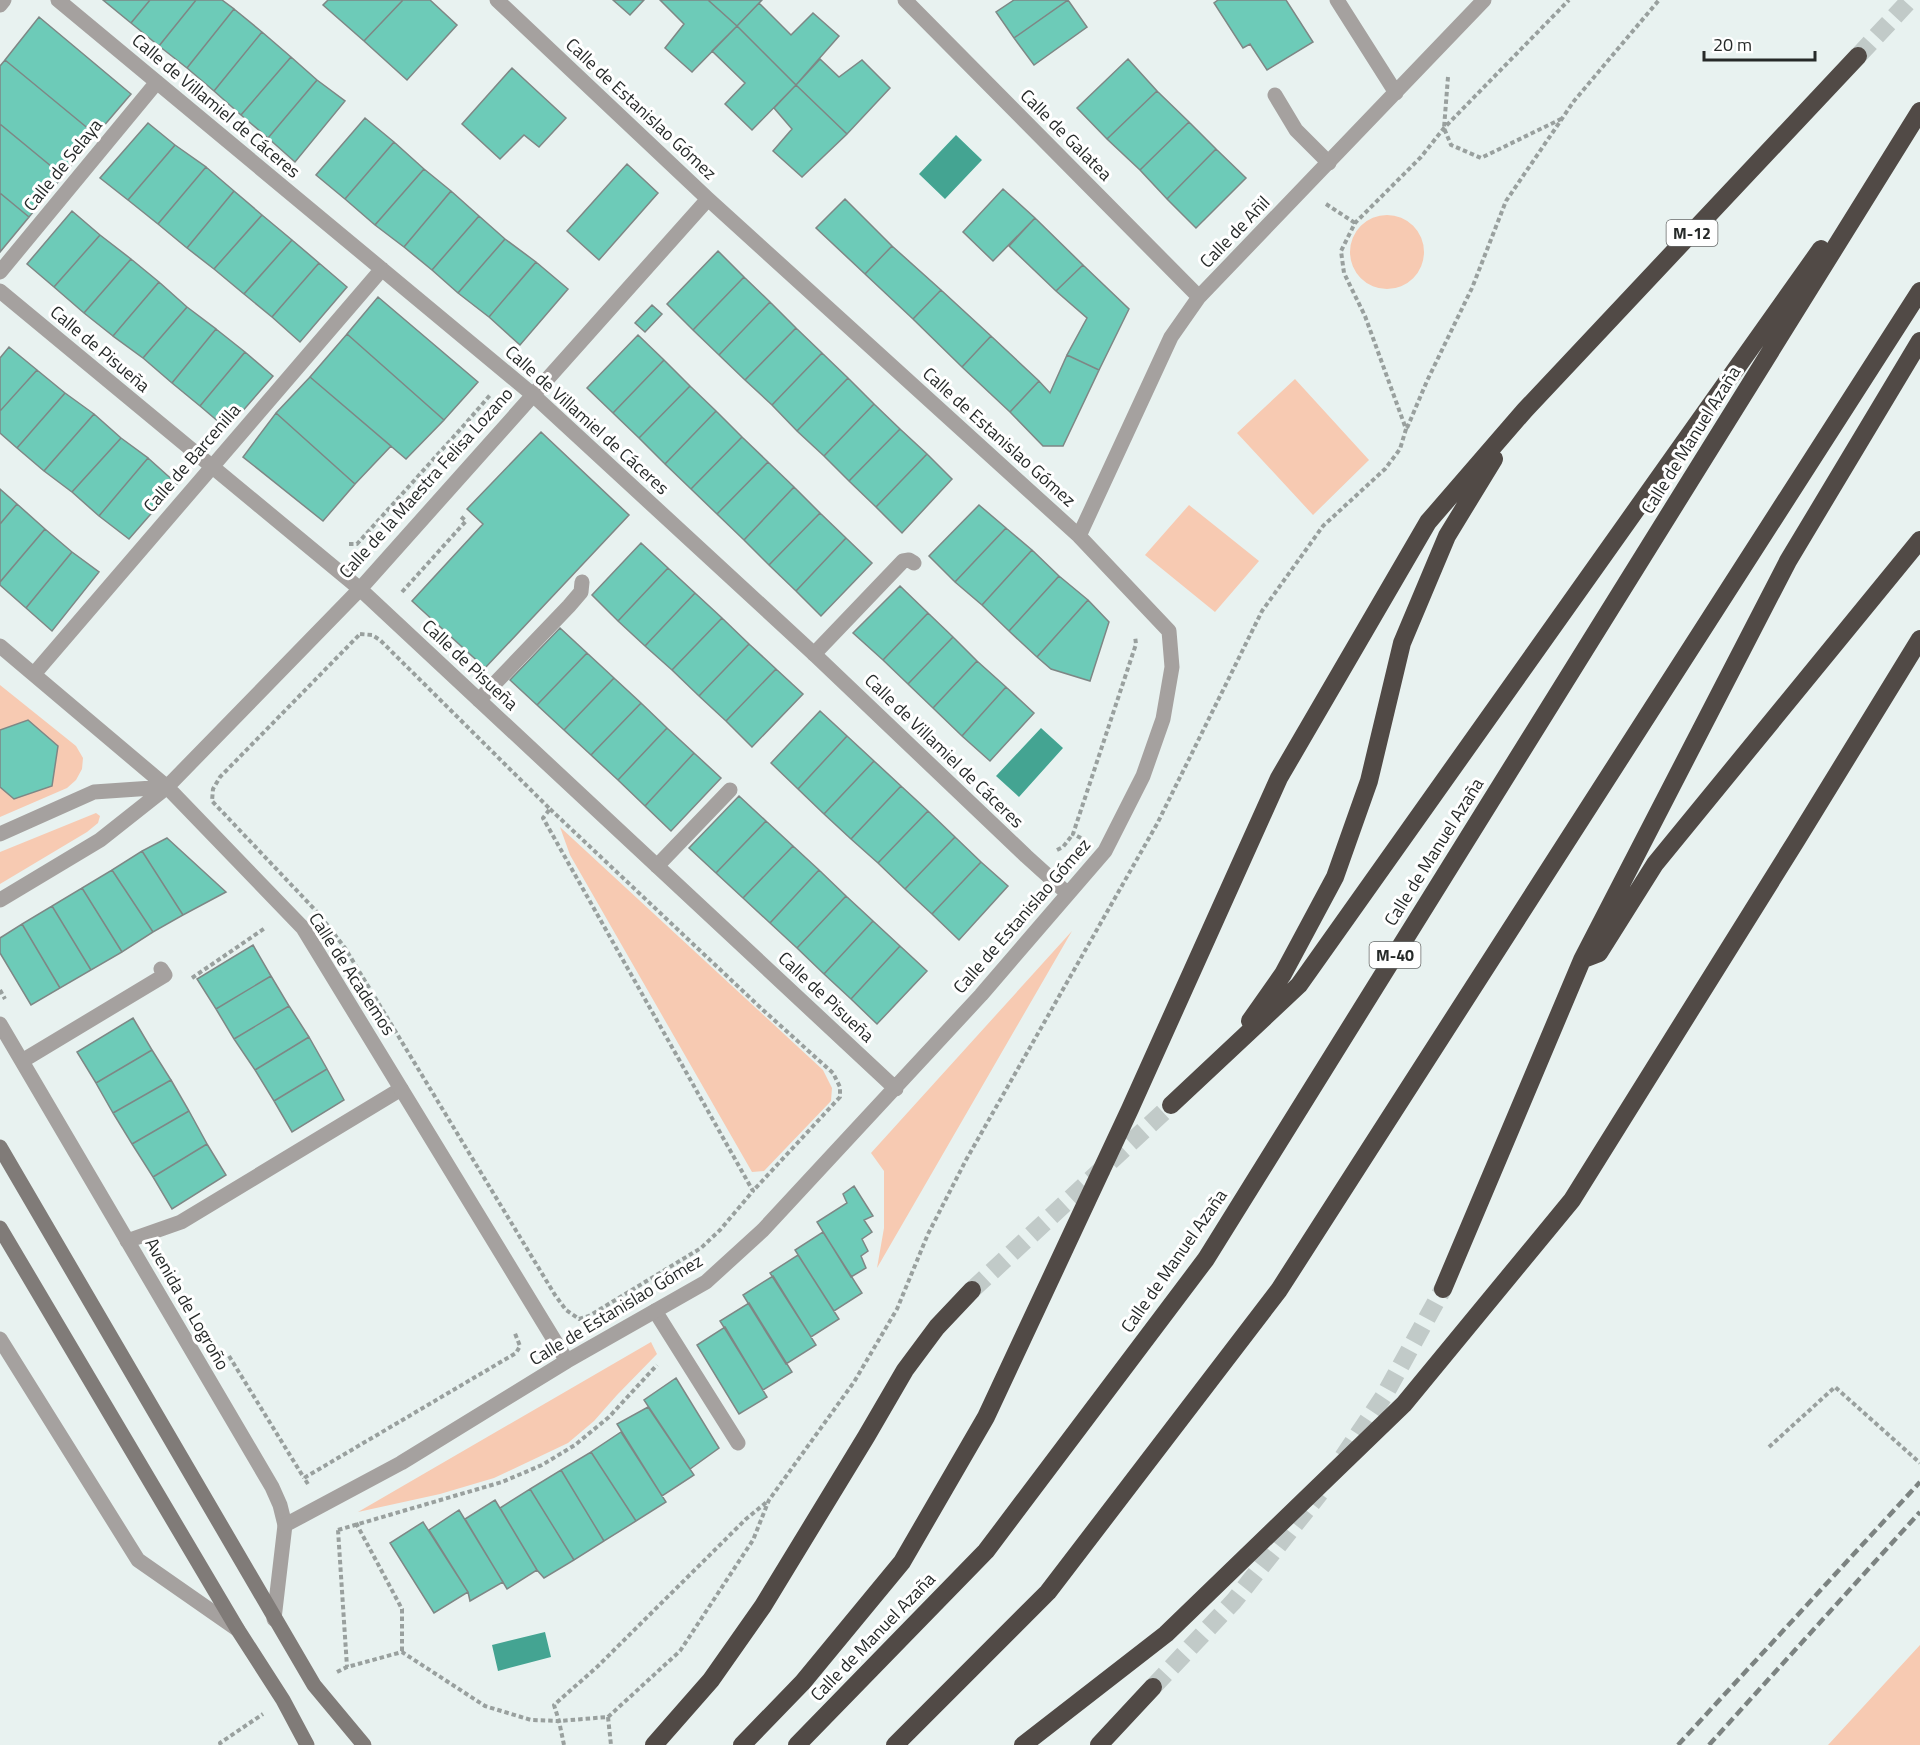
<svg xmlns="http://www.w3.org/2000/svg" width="1920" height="1745" font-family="'Titillium Web',sans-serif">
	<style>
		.green { fill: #f7cab2 }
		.water { fill: #44a492 }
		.building { fill: #6dcbb8; stroke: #7e8785; stroke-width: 1.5 }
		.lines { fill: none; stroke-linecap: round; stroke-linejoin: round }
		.highway-tunnel { stroke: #c1cac8; stroke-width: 18; stroke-dasharray: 18 9; stroke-linecap: butt }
		.path { stroke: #99a09e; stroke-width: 4; stroke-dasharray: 4.5 3; stroke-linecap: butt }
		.lane { stroke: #a5a19f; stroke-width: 15 }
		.street { stroke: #a5a19f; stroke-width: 15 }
		.secondary { stroke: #807b78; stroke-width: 15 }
		.highway { stroke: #514a46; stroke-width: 18 }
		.rail { stroke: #7c8381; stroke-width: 4.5; stroke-dasharray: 9 4.5; stroke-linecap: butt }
		.labels { text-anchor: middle; stroke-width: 6; stroke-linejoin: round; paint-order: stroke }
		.shield { fill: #fff; stroke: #676a69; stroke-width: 1.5 }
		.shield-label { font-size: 16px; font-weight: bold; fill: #262a29 }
		.street-label { font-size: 18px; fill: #262a29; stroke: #fff }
	</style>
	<rect width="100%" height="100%" fill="#e8f2f0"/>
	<path class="green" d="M1350 252a37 37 0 1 1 74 0a37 37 0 1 1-74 0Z
		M1295 379 1369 460 1313 515 1237 433Z
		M1189 505 1259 561 1215 612 1145 555Z
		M0 685 76 746 83 758 82 769 76 780 67 788 0 817Z
		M96 813 100 816 98 823 87 832 0 884V852Z
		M560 827 823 1070 832 1088 831 1101 764 1171 752 1172 570 855Z
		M1072 931 877 1268 884 1228V1171L871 1153Z
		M651 1342 657 1354 617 1395 594 1421 568 1443 494 1478 440 1494 358 1512Z
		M1920 1645V1745H1828Z"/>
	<path class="water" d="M956 135 982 160 945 199 919 174Z
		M1041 728 1063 748 1019 797 996 776Z
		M545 1632 551 1657 498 1671 492 1645Z"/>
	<path class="building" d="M103 0H150L131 23Z
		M150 0H196L159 46 131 23Z
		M196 0H222L234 9 187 68 159 46Z
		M328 0H403L364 41 323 5Z
		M403 0H430L457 25 407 80 364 41Z
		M613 0H644L630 15Z
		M660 0H708L737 26 692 72 665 48 684 24Z
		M708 0H762L737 26Z
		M1014 0H1068L1014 38 996 12Z
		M1068 0 1087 27 1034 65 1014 38Z
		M1218 0H1286L1313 42 1267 70 1250 44 1243 48 1214 3Z
		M759 3 791 35 813 13 839 36 796 85 737 26Z
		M234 9 262 32 214 91 187 68Z
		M39 17 131 94 96 135 5 60Z
		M737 26 796 85 752 130 725 104 745 83 712 51Z
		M262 32 291 57 241 115 214 91Z
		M291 57 317 80 268 138 241 115Z
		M820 59 839 77 862 60 890 88 847 134 796 85Z
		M1128 59 1157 91 1107 139 1077 108Z
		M5 60 96 135 63 176 0 124V66Z
		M512 68 566 118 539 147 524 135 500 159 462 124Z
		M317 80 345 101 295 162 268 138Z
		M796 85 847 134 802 177 773 151 792 129 774 108Z
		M1157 91 1189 122 1140 170 1107 139Z
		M365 118 394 142 345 199 316 175Z
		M1189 122 1216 149 1167 199 1140 170Z
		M148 123 175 145 128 200 100 178Z
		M0 124 63 176 29 217 0 193Z
		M394 142 424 169 375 225 345 199Z
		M175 145 206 167 158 224 128 200Z
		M1216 149 1246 178 1196 228 1167 199Z
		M627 164 658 193 599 260 567 231Z
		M206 167 234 191 187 248 158 224Z
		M424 169 451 191 404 247 375 225Z
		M1003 189 1035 218 993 261 963 232Z
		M234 191 262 215 214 269 187 248Z
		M451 191 479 216 432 270 404 247Z
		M0 193 29 217 0 252Z
		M845 199 892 246 865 274 816 228Z
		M72 211 100 235 54 287 27 264Z
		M262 215 292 240 244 294 214 269Z
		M479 216 505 239 458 293 432 270Z
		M1035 218 1083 265 1056 291 1009 246Z
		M100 235 131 259 84 313 54 287Z
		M505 239 536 262 489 317 458 293Z
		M292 240 319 263 272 317 244 294Z
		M892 246 941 290 913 319 865 274Z
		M718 251 744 277 693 330 667 304Z
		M131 259 159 282 113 336 84 313Z
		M536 262 568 289 520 345 489 317Z
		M319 263 347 287 300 342 272 317Z
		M1083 265 1129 309 1099 370 1067 355 1087 318 1056 291Z
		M744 277 770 302 719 355 693 330Z
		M159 282 187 307 143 358 113 336Z
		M941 290 991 336 962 367 913 319Z
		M378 297 478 382 444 420 347 334Z
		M770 302 796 328 745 380 719 355Z
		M652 305 662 314 645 332 635 323Z
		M187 307 216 329 172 383 143 358Z
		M796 328 822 353 772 405 745 380Z
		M216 329 245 352 200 406 172 383Z
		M347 334 444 420 406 459 310 377Z
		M638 335 664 360 613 413 587 388Z
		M991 336 1039 381 1010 412 962 367Z
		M9 347 37 370 0 411V358Z
		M245 352 273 376 227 429 200 406Z
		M822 353 848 378 797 431 772 405Z
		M1067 355 1099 370 1063 446H1043L1010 412 1039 381 1050 393Z
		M664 360 690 386 639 438 613 413Z
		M37 370 65 393 17 448 0 433V411Z
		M310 377 391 446 355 484 276 413Z
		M848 378 874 404 824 456 797 431Z
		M690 386 716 411 665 464 639 438Z
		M65 393 94 414 44 471 17 448Z
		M874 404 900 429 849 481 824 456Z
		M716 411 742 437 691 489 665 464Z
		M276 413 355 484 323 521 243 457Z
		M94 414 121 438 72 492 44 471Z
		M900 429 927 454 876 507 849 481Z
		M541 432 629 515 485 668 412 601 483 524 467 509Z
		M742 437 768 462 717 514 691 489Z
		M121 438 148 458 99 516 72 492Z
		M927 454 952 479 902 533 876 507Z
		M148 458 177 484 129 539 99 516Z
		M768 462 794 487 744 540 717 514Z
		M794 487 820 513 769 565 744 540Z
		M0 489 17 504 0 524Z
		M17 504 45 529 0 582V524Z
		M979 505 1006 528 955 582 929 556Z
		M820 513 846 538 796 591 769 565Z
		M1006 528 1032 550 982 605 955 582Z
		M45 529 72 552 26 608 0 585V582Z
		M846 538 872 563 821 616 796 591Z
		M641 543 668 568 618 621 592 595Z
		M1032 550 1059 576 1009 631 982 605Z
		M72 552 99 572 52 631 26 608Z
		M668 568 695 593 645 646 618 621Z
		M1059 576 1088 600 1037 657 1009 631Z
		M900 586 928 613 883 660 853 633Z
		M695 593 722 618 672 670 645 646Z
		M1088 600 1109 622 1090 681 1051 669 1037 657Z
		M928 613 953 637 908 684 883 660Z
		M722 618 749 644 699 696 672 670Z
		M560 628 587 653 537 705 510 680Z
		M953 637 977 661 933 708 908 684Z
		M749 644 776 669 726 721 699 696Z
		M587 653 614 678 564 730 537 705Z
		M977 661 1006 687 962 736 933 708Z
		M776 669 803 694 752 747 726 721Z
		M614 678 641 703 591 755 564 730Z
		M1006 687 1034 713 990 761 962 736Z
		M641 703 667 728 618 780 591 755Z
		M820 711 847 736 798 789 771 763Z
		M28 720 58 746 52 786 14 799 0 787V730Z
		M667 728 694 753 645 806 618 780Z
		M847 736 874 761 824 814 798 789Z
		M694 753 721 778 671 831 645 806Z
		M874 761 901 786 851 839 824 814Z
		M901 786 928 811 878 863 851 839Z
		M739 796 766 821 716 873 689 848Z
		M928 811 955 837 905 889 878 863Z
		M766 821 793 846 743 898 716 873Z
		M955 837 981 862 932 914 905 889Z
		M167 838 226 892 183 915 142 851Z
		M793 846 819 870 770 923 743 898Z
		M142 851 183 915 153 932 112 870Z
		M981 862 1008 886 959 940 932 914Z
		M112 870 153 932 122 952 82 888Z
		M819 870 846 896 797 948 770 923Z
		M82 888 122 952 91 970 52 906Z
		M846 896 873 921 824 974 797 948Z
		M52 906 91 970 60 988 22 924Z
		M873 921 900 946 851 999 824 974Z
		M22 924 60 988 31 1005 0 953V938Z
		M253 945 271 976 216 1009 197 979Z
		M900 946 927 971 877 1024 851 999Z
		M271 976 289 1006 234 1039 216 1009Z
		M289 1006 309 1037 255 1070 234 1039Z
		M133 1018 152 1050 96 1083 77 1052Z
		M309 1037 327 1069 274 1101 255 1070Z
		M152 1050 171 1080 113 1113 96 1083Z
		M327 1069 344 1100 292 1132 274 1101Z
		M171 1080 189 1111 132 1144 113 1113Z
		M189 1111 207 1144 153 1177 132 1144Z
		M207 1144 226 1175 172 1209 153 1177Z
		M854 1186 873 1216 864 1220 872 1232 862 1239 868 1251 861 1256 866 1268 851 1277 817 1222 847 1203 843 1194Z
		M823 1232 862 1293 834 1311 795 1250Z
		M798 1255 839 1319 811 1337 770 1273Z
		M773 1276 816 1345 786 1364 743 1295Z
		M749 1303 792 1372 763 1390 720 1321Z
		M725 1327 767 1397 739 1414 697 1345Z
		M676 1378 719 1448 690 1469 644 1400Z
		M648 1407 694 1475 662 1496 617 1424Z
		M621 1432 666 1502 636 1521 591 1452Z
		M591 1452 636 1521 604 1541 561 1470Z
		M561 1470 604 1541 574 1560 530 1489Z
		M530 1489 574 1560 544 1578 537 1570 500 1508Z
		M495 1500 537 1570 507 1589 465 1519Z
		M459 1510 503 1582 470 1601 468 1592 429 1530Z
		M423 1522 468 1592 434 1613 390 1543Z"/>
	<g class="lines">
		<path class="highway-tunnel" d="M1858 56 1910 0
			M972 1290 1171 1105
			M1343 1457 1384 1396 1443 1289
			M1153 1687 1234 1601 1320 1493"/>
		<path class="path" d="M1448 77 1444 128 1451 145 1481 158 1561 119
			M1326 204 1355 223
			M1407 428 1427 381 1472 288 1506 201 1574 101 1659 0
			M349 544H357L466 423 491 394
			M402 592 466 521 460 516
			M360 634 372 635 380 640 550 809 543 818 753 1191 720 1230 701 1248 589 1316 579 1319 566 1310 555 1295 345 948 318 913 212 801 213 789 220 777Z
			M550 809 763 1010 833 1073 840 1087V1097L753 1191
			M1081 838 1073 834 1136 644 1135 636
			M1057 850 1063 847 1073 834
			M192 978 265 928
			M0 990 5 999
			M229 1356 304 1478
			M1769 1447 1835 1387 1920 1463
			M308 1484 304 1478 516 1353 520 1346 514 1331
			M356 1523 402 1609V1652
			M338 1530 502 1482 542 1465 575 1445 609 1417 657 1365
			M338 1530 347 1667
			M337 1672 347 1667 402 1652 485 1706 531 1720 559 1721 608 1717 680 1651 753 1540 769 1500 854 1382 897 1309 928 1234 966 1160 1157 824 1262 611 1323 526 1385 469 1400 449 1406 429 1365 316 1344 273 1341 251 1355 223 1421 157 1444 128 1569 0
			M608 1717 611 1745
			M221 1745 220 1743 263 1714
			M564 1745 559 1721 554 1705 598 1666 746 1519 768 1501"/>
		<path class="lane" d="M1275 95 1296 130 1329 163
			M814 654 903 561 909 560 914 563
			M479 700 569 606 581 592 582 582
			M657 866 730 790
			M0 1024 272 1487 280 1505 285 1525 274 1619
			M22 1061 165 975 161 969
			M127 1241 181 1222 401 1089
			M655 1311 738 1443
			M0 1339 138 1560 237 1629"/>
		<path class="street" d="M58 0 532 394 814 654 1026 856 1068 894
			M905 0 1199 297
			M1337 0 1396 93
			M0 5 4 0
			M0 272 157 82
			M0 291 360 589 896 1089
			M1079 536 1171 337 1199 297 1484 0
			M0 646 167 787 303 928 567 1361
			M34 674 382 269
			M0 834 94 792 167 787
			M0 900 100 840 167 787 360 589 708 199
			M285 1525 401 1463 567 1361 706 1282 763 1230 981 995 1105 851 1143 776 1163 719 1172 667 1169 631 1079 536 708 199 497 0"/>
		<path class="secondary" d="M0 1147 314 1685 364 1745
			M0 1228 238 1630 283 1700 307 1745"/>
		<path class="highway" d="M1586 958 1599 953 1655 864 1920 540
			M1250 1021 1283 974 1335 877 1369 781 1402 643 1447 536 1494 459
			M1171 1105 1299 985 1821 249
			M1443 1289 1582 960 1788 561 1920 341
			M654 1745 711 1680 763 1606 866 1437 905 1370 937 1327 972 1290
			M742 1745 803 1682 902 1562 986 1417 1130 1109 1279 778 1428 522 1525 410 1858 56
			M797 1745 986 1551 1206 1259 1920 111
			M895 1745 1048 1592 1279 1290 1920 291
			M1023 1745 1166 1634 1404 1404 1572 1200 1796 841 1920 639
			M1099 1745 1153 1687"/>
		<path class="rail" d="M1678 1745 1920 1482
			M1709 1745 1920 1512"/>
	</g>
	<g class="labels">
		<g class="shield">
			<rect x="1666.5" y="220" width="51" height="26" rx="4.5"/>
			<rect x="1369.5" y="942" width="51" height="26" rx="4.5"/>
		</g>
		<g class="shield-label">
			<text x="1692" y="239">M-12</text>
			<text x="1395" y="961">M-40</text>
		</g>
		<g class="street-label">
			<text transform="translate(216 106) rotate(40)" y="6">Calle de Villamiel de Cáceres</text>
			<text transform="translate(641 109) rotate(43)" y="6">Calle de Estanislao Gómez</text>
			<text transform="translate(1066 135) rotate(45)" y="6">Calle de Galatea</text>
			<text transform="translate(63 165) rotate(-51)" y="6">Calle de Selaya</text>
			<text transform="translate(1235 232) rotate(-46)" y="6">Calle de Añil</text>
			<text transform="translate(100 349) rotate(40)" y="6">Calle de Pisueña</text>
			<text transform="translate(587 420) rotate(42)" y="6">Calle de Villamiel de Cáceres</text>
			<text transform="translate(999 437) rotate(42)" y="6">Calle de Estanislao Gómez</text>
			<text transform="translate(1691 440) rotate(-58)" y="6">Calle de Manuel Azaña</text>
			<text transform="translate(192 458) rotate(-49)" y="6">Calle de Barcenilla</text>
			<text transform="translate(426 483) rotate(-48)" y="6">Calle de la Maestra Felisa Lozano</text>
			<text transform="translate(470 665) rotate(43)" y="6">Calle de Pisueña</text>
			<text transform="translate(944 751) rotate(44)" y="6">Calle de Villamiel de Cáceres</text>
			<text transform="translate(1434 852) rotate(-58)" y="6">Calle de Manuel Azaña</text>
			<text transform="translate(1022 916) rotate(-49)" y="6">Calle de Estanislao Gómez</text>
			<text transform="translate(352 974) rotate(57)" y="6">Calle de Academos</text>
			<text transform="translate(826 997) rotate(43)" y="6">Calle de Pisueña</text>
			<text transform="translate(1174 1261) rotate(-55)" y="6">Calle de Manuel Azaña</text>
			<text transform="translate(187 1304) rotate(60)" y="6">Avenida de Logroño</text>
			<text transform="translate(616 1310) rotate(-31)" y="6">Calle de Estanislao Gómez</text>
			<text transform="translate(873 1637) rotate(-46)" y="6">Calle de Manuel Azaña</text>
		</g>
	</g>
	<path d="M1704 51v9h111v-9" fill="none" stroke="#262a29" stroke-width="3"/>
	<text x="1713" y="51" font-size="18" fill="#262a29" stroke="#ffffff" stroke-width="4.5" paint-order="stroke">20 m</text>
</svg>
